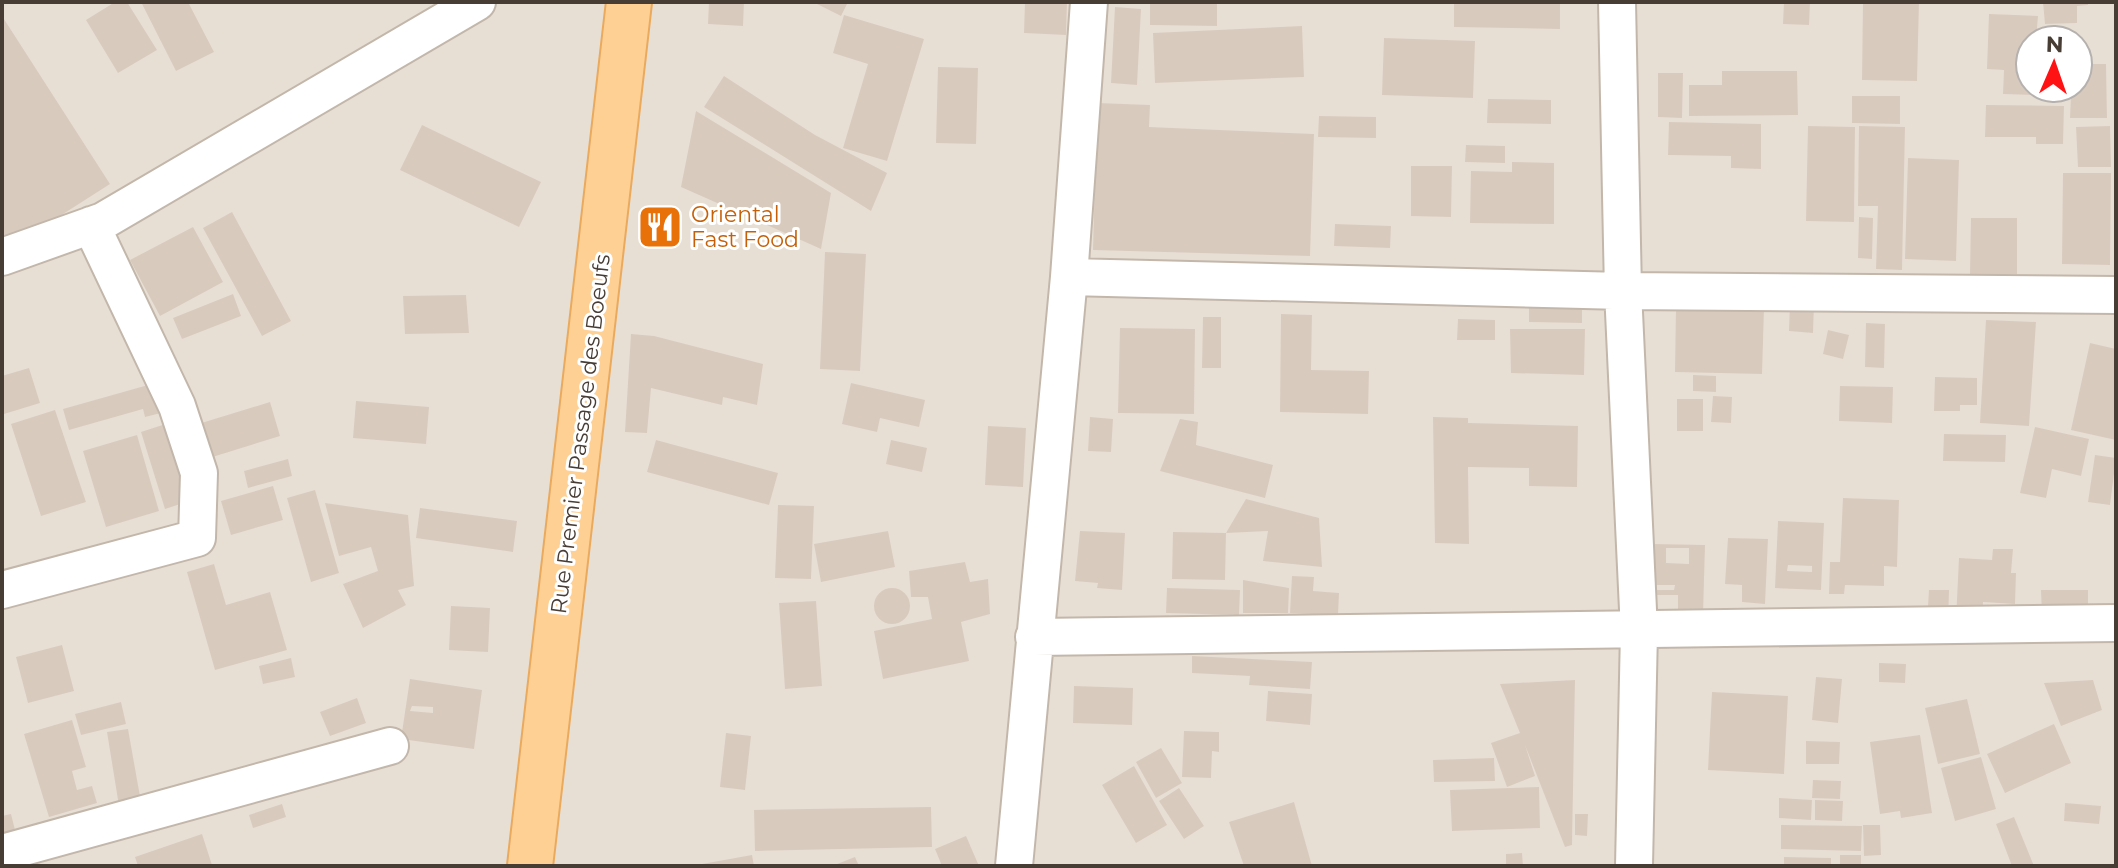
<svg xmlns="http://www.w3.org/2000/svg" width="2118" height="868" font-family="Montserrat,sans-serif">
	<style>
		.residential { fill: #e8dfd4; fill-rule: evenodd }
		.building { fill: #d9cabe; fill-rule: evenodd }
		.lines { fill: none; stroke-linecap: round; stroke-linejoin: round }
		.minor-casing { stroke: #c3b7ab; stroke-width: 40 }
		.major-casing { stroke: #eaaa5e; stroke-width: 48 }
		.minor { stroke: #fff; stroke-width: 36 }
		.major { stroke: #ffd094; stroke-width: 44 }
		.labels { text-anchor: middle; stroke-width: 6; stroke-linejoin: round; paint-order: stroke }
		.food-label { font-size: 22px; fill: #c56008; stroke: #fff; text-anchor: start }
		.street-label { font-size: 22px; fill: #473d35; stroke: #fff }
	</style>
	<rect width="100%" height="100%" fill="#f4eee6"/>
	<path class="residential" d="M2 2H2116V866H2ZM2030 40H2078V88H2030Z"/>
	<path class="building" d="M115 2H127L157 50 118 73 86 20Z
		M141 2H188L214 52 176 71Z
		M709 2H744L743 26 708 24Z
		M813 2H848L841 16Z
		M1025 2H1067L1066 35 1024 33Z
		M1150 2H1217V26L1150 25Z
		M1454 2H1560V29L1454 27Z
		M1784 2H1810L1809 25 1783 24Z
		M1863 2H1919L1917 81 1862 80Z
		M2043 2H2088V5L2077 6V23L2045 24Z
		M1115 7 1141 9 1137 85 1111 83Z
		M1989 14 2038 16 2036 40H2030V88H2034V95L2003 94 2004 70 1987 69Z
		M844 15 924 39 887 161 843 148 868 64 833 53Z
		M2 16 110 184 10 248 2 235Z
		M1302 26 1304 77 1155 83 1153 33Z
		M1384 38 1475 41 1473 98 1382 95Z
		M2078 64H2106L2107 118H2070L2071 96H2056V88H2078Z
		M938 67 978 68 976 144 936 143Z
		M1722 71H1797L1798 115 1689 116V85H1722Z
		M1658 73H1683L1682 118 1658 117Z
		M724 76 815 135 887 173 871 211 704 107Z
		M1852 96H1900V124L1852 123Z
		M1488 99 1551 100V124L1487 123Z
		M1097 103 1150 105 1149 127 1314 134 1310 256 1093 250Z
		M1986 105 2064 106 2063 144H2036V137H1985Z
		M696 111 831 193 821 249 681 187Z
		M1319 116 1376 117V138L1318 137Z
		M1669 122 1761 124V169L1731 168V156L1668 155Z
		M422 125 541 182 519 227 400 170Z
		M1808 126 1855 127 1854 222 1806 221Z
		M1859 126 1905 127 1902 270 1876 269 1878 206H1858Z
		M2110 126 2111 167H2078L2076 127Z
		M1466 145 1505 146V163L1465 162Z
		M1908 158 1959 160 1956 261 1905 259Z
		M1512 162 1554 163V224L1470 223 1471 171 1512 172Z
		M1411 166H1452L1451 217 1411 216Z
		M2063 173H2111L2110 265 2062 264Z
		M232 212 291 321 262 336 203 228Z
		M1859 217 1873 218 1872 259 1858 258Z
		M1971 218H2017V274H1970Z
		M1335 224 1391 226 1390 248 1334 246Z
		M193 227 223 282 160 316 130 260Z
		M825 252 866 254 860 371 820 369Z
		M233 294 241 316 182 339 173 318Z
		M466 295 469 333 405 334 403 296Z
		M1790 303H1814L1813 333 1789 331Z
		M1529 304 1582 305V323L1529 322Z
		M1676 307 1764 309 1762 374 1675 372Z
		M1281 314 1312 315 1311 370 1369 371 1368 414 1280 412Z
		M1203 317H1221V368H1202Z
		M1458 319 1495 320V340H1457Z
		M1986 320 2036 322 2029 426 1980 423Z
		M1866 323 1885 324 1884 368 1865 367Z
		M1120 328 1195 329 1194 414 1118 413Z
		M1510 329H1585L1584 375 1511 373Z
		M1828 330 1849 335 1843 359 1823 354Z
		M631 334 654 336 763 364 757 405 723 397 722 405 651 388 647 433 625 432Z
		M2090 343 2116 349V440L2071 430Z
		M29 368 40 403 4 414 2 376Z
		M1693 375 1716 376V392L1693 391Z
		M180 376 169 411 145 417 143 409 69 430 63 409Z
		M1935 377 1977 378V405H1960V411H1934Z
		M851 383 925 400 919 427 880 418 877 432 842 424Z
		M1840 386 1893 387 1892 423 1839 421Z
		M1713 396 1732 397 1731 423 1711 422Z
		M1677 399H1703V431H1677Z
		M356 401 429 407 426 444 353 438Z
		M270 402 280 436 206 459 195 425Z
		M55 410 86 502 41 516 11 424Z
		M1090 417 1113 419 1111 452 1088 451Z
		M1433 417 1468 418V423L1578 426 1577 487 1529 486V468L1468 467 1469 544 1435 543Z
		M181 419 205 496 165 509 141 432Z
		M1180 419 1198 422 1196 445 1273 465 1265 498 1160 471Z
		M988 426 1026 428 1023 487 985 485Z
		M2035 427 2089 439 2081 476 2052 469 2046 498 2020 493Z
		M1944 434 2006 435 2005 462 1943 461Z
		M137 435 159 511 106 527 83 451Z
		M656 440 778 473 769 505 647 472Z
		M891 440 927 448 922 472 886 464Z
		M2095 455 2116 458 2110 505 2088 502Z
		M288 459 292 476 248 488 244 471Z
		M273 486 283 520 231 535 221 501Z
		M315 490 339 573 311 582 287 498Z
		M1843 498 1899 500 1897 567 1884 566V586L1845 585 1844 594H1829L1830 562H1840Z
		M1246 499 1319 518 1322 567 1263 561 1268 531 1226 533Z
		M325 503 408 515 414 586 398 590 406 605 363 628 343 584 378 571 371 547 339 556Z
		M778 505 814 506 811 579 775 578Z
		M420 508 517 521 513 552 416 538Z
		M1778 521 1824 523 1821 590 1775 588ZM1788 565 1812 566V572L1787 571Z
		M888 531 895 567 821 582 814 544Z
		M1080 531 1125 533 1122 590 1097 588 1098 583 1075 581Z
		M1173 532 1226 533 1225 580 1172 579Z
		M1728 538 1768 539 1765 604 1742 602V585L1725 584Z
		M1653 544 1705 545 1703 615H1678V595H1656V590H1674L1675 585H1656V572L1652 571ZM1666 548H1689V564L1666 563Z
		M1993 549H2013L2011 573H2016L2015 604 1983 602 1982 622 1956 620 1959 558 1992 560Z
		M965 562 970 582 988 579 990 614 961 622 969 661 883 679 874 631 932 619 928 597H911L909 571Z
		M214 564 226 605 270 592 287 650 215 670 187 572Z
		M1292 576 1314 577 1313 591 1339 593 1338 615 1290 613Z
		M1243 580 1289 588 1288 613H1243Z
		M1167 588 1240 590 1239 615 1166 613Z
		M874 606a18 18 0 1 1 36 0a18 18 0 1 1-36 0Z
		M1929 590H1949L1948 624 1927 623Z
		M2041 590H2088V615H2042Z
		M816 601 822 686 785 689 779 603Z
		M451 606 490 608 488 652 449 650Z
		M62 645 74 691 28 703 16 657Z
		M1192 656 1312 662 1310 689 1249 685 1250 676 1192 673Z
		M291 658 295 677 263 684 259 666Z
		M1879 663 1906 664 1905 683 1879 682Z
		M1816 677 1842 679 1838 723 1812 720Z
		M410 679 482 690 474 749 401 739ZM412 706 433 707V713L410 711Z
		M1575 680 1572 845 1565 847 1525 745 1535 776 1507 787 1491 743 1520 733 1500 684Z
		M2093 680 2102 710 2061 726 2044 683Z
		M1074 686 1133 688 1132 725 1073 723Z
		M1268 691 1312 694 1310 725 1266 721Z
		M1712 692 1788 696 1784 774 1708 770Z
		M357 698 366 723 330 736 320 712Z
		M1967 699 1980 754 1938 764 1925 708Z
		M121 702 126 724 81 735 75 714Z
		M72 720 86 767 72 771 77 790 92 786 97 803 49 817 24 734Z
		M2054 724 2071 763 2005 793 1987 754Z
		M128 729 141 802 119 806 107 732Z
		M1184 731 1219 732V752L1212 751 1211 778 1182 777Z
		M726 733 751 736 745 790 720 787Z
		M1920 735 1932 813 1901 818 1900 811 1880 814 1870 742Z
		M1806 741 1840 742 1839 764H1806Z
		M1161 748 1182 783 1156 798 1136 762Z
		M1981 757 1996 809 1955 821 1941 768Z
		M1494 758 1495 781 1434 782 1433 760Z
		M1134 766 1167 825 1136 843 1102 785Z
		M1813 780 1841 781 1840 799 1812 798Z
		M1539 787 1540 828 1452 831 1450 790Z
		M1179 788 1204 826 1184 839 1159 801Z
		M1779 798 1812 800 1811 820 1779 818Z
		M1815 800 1843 801 1842 821 1815 820Z
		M1294 802 1312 866H1244L1229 822Z
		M2065 803 2101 806 2099 824 2064 821Z
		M282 804 286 817 253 828 249 815Z
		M931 807 932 847 755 851 754 810Z
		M11 814 18 842 2 846V816Z
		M1575 814H1588L1587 836 1575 835Z
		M2014 817 2034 866H2012L1996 824Z
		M1781 825 1862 826 1861 851 1781 849Z
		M1863 825H1880L1881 855 1864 856Z
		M202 834 212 865 138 866 135 857Z
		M966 836 979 866H942L935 849Z
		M1522 853 1523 866H1506V854Z
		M752 855 754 866H702V864Z
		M1840 855H1861V866H1840Z
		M855 857 859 866H832Z
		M1784 857 1831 858V866H1784Z"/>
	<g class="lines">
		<g class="minor-casing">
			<path id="minor" d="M1617 2 1623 291 1639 631 1634 866
				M2 257 103 221 477 2
				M1069 277 1623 291 2116 295
				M2 590 197 538 199 473 177 406 91 225
				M1034 637 2116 623
				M2 853 390 746
				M1014 866 1069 277 1089 2"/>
		</g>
		<g class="major-casing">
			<path id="major" d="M530 866 629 2"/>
		</g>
		<use href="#minor" class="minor"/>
		<use href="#major" class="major"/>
	</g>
	<defs>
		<g id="restaurant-square" transform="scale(2.3)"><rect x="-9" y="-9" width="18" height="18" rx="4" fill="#e8710a" stroke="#fff"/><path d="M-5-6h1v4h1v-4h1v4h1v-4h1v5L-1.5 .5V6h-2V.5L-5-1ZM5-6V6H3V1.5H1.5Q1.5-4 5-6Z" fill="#fff"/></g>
	</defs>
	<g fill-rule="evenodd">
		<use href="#restaurant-square" x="660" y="227"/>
	</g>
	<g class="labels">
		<g class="food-label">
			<text x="691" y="222">Oriental<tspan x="691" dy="25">Fast Food</tspan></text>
		</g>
		<g class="street-label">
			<text transform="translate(580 434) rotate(-83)" y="8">Rue Premier Passage des Boeufs</text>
		</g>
	</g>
	<rect width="2118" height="868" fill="none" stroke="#473d35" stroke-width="8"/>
	<g transform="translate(2054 64) rotate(2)"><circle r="38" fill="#ffffff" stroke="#b5b1ae" stroke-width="2"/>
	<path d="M0-6L14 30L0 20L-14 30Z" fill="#ff1214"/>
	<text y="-12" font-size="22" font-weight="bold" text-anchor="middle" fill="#473d35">N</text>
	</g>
</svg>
